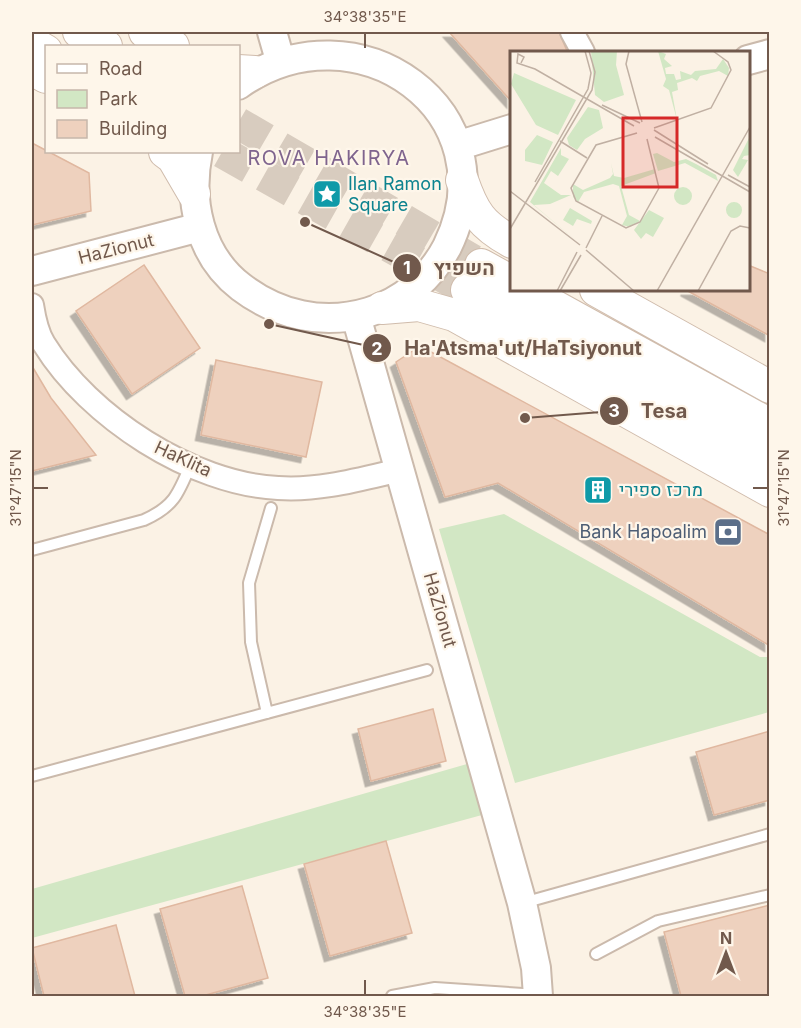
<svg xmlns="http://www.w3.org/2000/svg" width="801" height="1028" font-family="Inter,Heebo,sans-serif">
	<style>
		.green { fill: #d2e7c4 }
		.building { fill: #eed1be; stroke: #e0b8a0; stroke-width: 1.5; filter: url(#shadow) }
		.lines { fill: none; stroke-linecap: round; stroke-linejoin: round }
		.secondary-tunnel { stroke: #d8ccbf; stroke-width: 32; stroke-dasharray: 32 16; stroke-linecap: butt }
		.service-casing { stroke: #cbbaac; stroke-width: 14 }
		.minor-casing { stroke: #cbbaac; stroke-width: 26 }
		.tertiary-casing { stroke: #cbbaac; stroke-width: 32 }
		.secondary-casing { stroke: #d0bcac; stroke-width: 34 }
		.service { stroke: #fff; stroke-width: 10 }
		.minor { stroke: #fff; stroke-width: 22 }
		.tertiary { stroke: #fff; stroke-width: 28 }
		.secondary { stroke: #fff; stroke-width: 32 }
		.ticks { fill: none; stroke: #71594c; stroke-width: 2 }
		.labels { text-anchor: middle; stroke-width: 4.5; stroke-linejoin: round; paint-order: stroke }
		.culture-label { font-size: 18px; fill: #0d838f; stroke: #fef6ea; text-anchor: start }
		.street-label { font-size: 18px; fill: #71594c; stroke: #fef6ea }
		.service-label { font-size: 18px; fill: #4e5e75; stroke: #fef6ea; text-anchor: end }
		.neighbourhood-label { font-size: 20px; letter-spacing: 1.5px; fill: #7f648e; stroke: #fef6ea }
		.inset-road { fill: none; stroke: #c0b0a3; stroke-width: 1.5 }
		.view { fill: #d62828; fill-opacity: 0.15; stroke: #d62828; stroke-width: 3 }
		.inset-edge { fill: none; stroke: #71594c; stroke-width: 3 }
		.leader { fill: none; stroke: #71594c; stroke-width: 2 }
		.callout-dot { fill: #71594c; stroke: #fef6ea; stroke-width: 2 }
		.mark-label { font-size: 18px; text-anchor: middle; font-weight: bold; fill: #fff }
		.callout-label { font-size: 20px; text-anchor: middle; font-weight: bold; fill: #71594c; stroke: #fef6ea; stroke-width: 4.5; stroke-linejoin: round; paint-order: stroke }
		.neatline { fill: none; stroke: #71594c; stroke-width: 2 }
		.ticks-label { font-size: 15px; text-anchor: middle; fill: #71594c }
	</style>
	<defs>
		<filter id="shadow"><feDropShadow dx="-5.5" dy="5.5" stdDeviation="0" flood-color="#0004"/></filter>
	</defs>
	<rect width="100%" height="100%" fill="#fbf2e5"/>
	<path class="green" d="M504 514 760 657H769V712L515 783 439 529Z
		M467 764 482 815 32 938V889Z"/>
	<path class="building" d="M449 32H559L567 51 512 52V102Z
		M32 143 89 173 91 211 32 225Z
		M144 265 200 348 132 394 76 311Z
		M748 265 770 274V336L686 290H748Z
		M420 346 770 535V646L498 483 445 497 396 362Z
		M216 360 322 382 306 457 201 435Z
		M32 366 51 398 96 455 32 471Z
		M433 709 446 761 371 781 358 729Z
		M770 731V800L714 815 696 752Z
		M386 841 412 933 330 956 304 864Z
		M242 886 268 978 202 996H185L160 909Z
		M770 905V996H681L664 932Z
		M116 925 135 996H44L32 948Z"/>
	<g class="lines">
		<path class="secondary-tunnel" d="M238 123 481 265
			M222 152 467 290"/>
		<g class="service-casing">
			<path id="service" d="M32 550 144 520C173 507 178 495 190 466
				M267 713 251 642 249 583 271 508
				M32 776 427 670
				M523 903 770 834
				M596 954 658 921 770 895
				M392 996 435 988 538 995"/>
		</g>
		<g class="minor-casing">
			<path id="minor" d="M572 32 583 52
				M32 305C34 318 37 333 44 344 89 417 192 484 278 488 319 491 361 479 400 470"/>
		</g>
		<g class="tertiary-casing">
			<path id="tertiary" d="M272 32 280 60
				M748 60 770 54
				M457 146 512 129
				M198 152C188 200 199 255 241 287 278 315 323 326 369 312 402 302 431 278 447 247 513 112 357 0 238 85
				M32 271 200 227
				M356 316 522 903 536 968 538 996"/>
		</g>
		<g class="secondary-casing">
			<path id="secondary" d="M79 32 106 46
				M145 32 173 46
				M32 43 46 51
				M32 69 46 77
				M238 71 255 72
				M165 152 173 158 194 194
				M462 180C473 212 481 225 512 242
				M481 265 512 282
				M467 290 770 461
				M525 290 770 425
				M596 290 770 387
				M382 308 419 305 454 315 770 491"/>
		</g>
		<use href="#service" class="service"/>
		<use href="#minor" class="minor"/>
		<use href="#tertiary" class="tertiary"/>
		<use href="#secondary" class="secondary"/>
	</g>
	<path class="ticks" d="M365 33V48M33 488H48M753 488H768M365 980V995"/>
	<defs>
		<g id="sight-square" transform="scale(1.5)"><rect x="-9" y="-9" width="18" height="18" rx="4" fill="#0f9aa8" stroke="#fef6ea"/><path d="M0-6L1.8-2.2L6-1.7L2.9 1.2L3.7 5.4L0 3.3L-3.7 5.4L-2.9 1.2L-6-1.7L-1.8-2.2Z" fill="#fff"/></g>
		<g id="building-square" transform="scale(1.5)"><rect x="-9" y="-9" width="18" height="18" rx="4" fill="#0f9aa8" stroke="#fef6ea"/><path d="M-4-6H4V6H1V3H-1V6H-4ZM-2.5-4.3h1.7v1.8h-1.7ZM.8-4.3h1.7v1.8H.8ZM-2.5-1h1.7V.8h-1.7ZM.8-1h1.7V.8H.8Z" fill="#fff"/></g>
		<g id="bank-square" transform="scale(1.5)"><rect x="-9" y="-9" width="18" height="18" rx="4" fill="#5c6f8a" stroke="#fef6ea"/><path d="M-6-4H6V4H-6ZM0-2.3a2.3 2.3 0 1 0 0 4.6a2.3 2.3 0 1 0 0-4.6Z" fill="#fff"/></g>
	</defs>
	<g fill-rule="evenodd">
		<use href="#sight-square" x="327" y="194"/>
		<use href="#building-square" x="598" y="490"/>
		<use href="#bank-square" x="728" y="532"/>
	</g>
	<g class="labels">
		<g class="culture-label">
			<text x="348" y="190">Ilan Ramon<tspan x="348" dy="21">Square</tspan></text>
			<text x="619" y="496">מרכז ספירי</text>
		</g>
		<g class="street-label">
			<text transform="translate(116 249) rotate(-14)" y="6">HaZionut</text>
			<text transform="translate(183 459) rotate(25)" y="6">HaKlita</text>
			<text transform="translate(440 610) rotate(74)" y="6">HaZionut</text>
		</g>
		<g class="service-label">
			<text x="707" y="538">Bank Hapoalim</text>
		</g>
		<g class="neighbourhood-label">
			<text x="329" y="165">ROVA HAKIRYA</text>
		</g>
	</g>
	<g transform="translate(510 51)">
		<rect width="240" height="240" fill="#fbf2e5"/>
		<path d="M81 0H107L106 14 114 44 94 51 85 44ZM148 0 156 3 154 8 162 15 155 17 156 23H164L166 29 171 28 170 20 181 24 185 20 206 18 213 8 219 17 218 25 209 20 190 25 187 30 182 27 167 32 168 39 162 41 167 69 159 39 153 35 156 28ZM4 22 66 49 48 84 26 74 1 33ZM78 56 89 59 93 77 75 88 67 99 59 94 57 87ZM27 84 43 91 32 114 15 110V99ZM240 85V104L234 105 232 108 238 109 228 126 223 119ZM51 97V104L59 108 48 125 41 120 34 132 51 144H61L40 153 24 154 70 193 20 151ZM147 102 164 111 176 108 186 113 206 124 208 130 175 112 148 120 143 103ZM101 112 104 125 114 127 145 118 146 122 111 135 119 164 130 170 120 176 112 174 117 165 109 135 103 133 74 141 68 151 63 146V133L73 139 100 127 103 123ZM164 145a9 9 0 1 1 18 0a9 9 0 1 1-18 0ZM216 159a8 8 0 1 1 16 0a8 8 0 1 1-16 0ZM60 157 82 170 81 173 67 168 63 175 53 169ZM139 159 154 167 143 186 136 182 131 188 124 179Z" fill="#d2e7c4"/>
		<path class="inset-road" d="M119 0 116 13 132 71M11 12 14 6 8 3 7 12 25 18 124 75M92 54 130 72M144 77 201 57 221 19 218 11 203 0M144 79 198 113M127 82 86 94 61 137 66 150 116 177 130 171 149 137 137 88M145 86 240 141M50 90 77 107M218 124 240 136M25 131 78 38 81 22 75 0M0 140 70 194M0 178 82 39 85 21 79 0M76 197 92 165M76 199 124 240M47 240 67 201M50 240 71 204M147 240 240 76M188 240 221 180 230 175 240 177"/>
		<path class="view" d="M113 67H167V136H113Z"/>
		<rect width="240" height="240" class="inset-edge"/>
	</g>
	<path class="leader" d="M305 222L407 268M269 324L377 348M525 418L614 411"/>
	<g class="callout-dot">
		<circle cx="305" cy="222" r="6"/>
		<circle cx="269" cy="324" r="6"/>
		<circle cx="525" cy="418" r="6"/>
		<circle cx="407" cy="268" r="15"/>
		<circle cx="377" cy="348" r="15"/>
		<circle cx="614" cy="411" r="15"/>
	</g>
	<g class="mark-label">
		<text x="407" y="274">1</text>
		<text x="377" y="355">2</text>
		<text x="614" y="417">3</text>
	</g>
	<g class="callout-label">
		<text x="464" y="275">השפיץ</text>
		<text x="523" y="355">Ha'Atsma'ut/HaTsiyonut</text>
		<text x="664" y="418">Tesa</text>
	</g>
	<rect width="801" height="1028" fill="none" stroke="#fef6ea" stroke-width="66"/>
	<rect x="45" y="45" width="195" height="108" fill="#fef6ea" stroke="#c6b7ab" stroke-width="1.5"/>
	<rect x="57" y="64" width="30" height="9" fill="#ffffff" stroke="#c6b7ab" stroke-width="1.5"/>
	<text x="99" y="75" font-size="18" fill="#71594c">Road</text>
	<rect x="57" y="90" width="30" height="18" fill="#d2e7c4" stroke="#c6b7ab" stroke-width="1.5"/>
	<text x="99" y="105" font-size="18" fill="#71594c">Park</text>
	<rect x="57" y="120" width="30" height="18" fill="#eed1be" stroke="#c6b7ab" stroke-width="1.5"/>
	<text x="99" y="135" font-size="18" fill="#71594c">Building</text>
	<g transform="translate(726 953)" stroke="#fef6ea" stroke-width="4.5" paint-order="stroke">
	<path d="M0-4.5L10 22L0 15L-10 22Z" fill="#71594c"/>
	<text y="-9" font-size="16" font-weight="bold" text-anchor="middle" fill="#71594c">N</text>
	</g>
	<rect x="33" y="33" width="735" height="962" class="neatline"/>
	<g class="ticks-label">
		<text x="365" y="22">34°38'35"E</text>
		<text transform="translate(16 488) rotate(-90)" y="5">31°47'15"N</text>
		<text transform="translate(784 488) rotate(-90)" y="5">31°47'15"N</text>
		<text x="365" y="1017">34°38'35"E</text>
	</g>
</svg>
